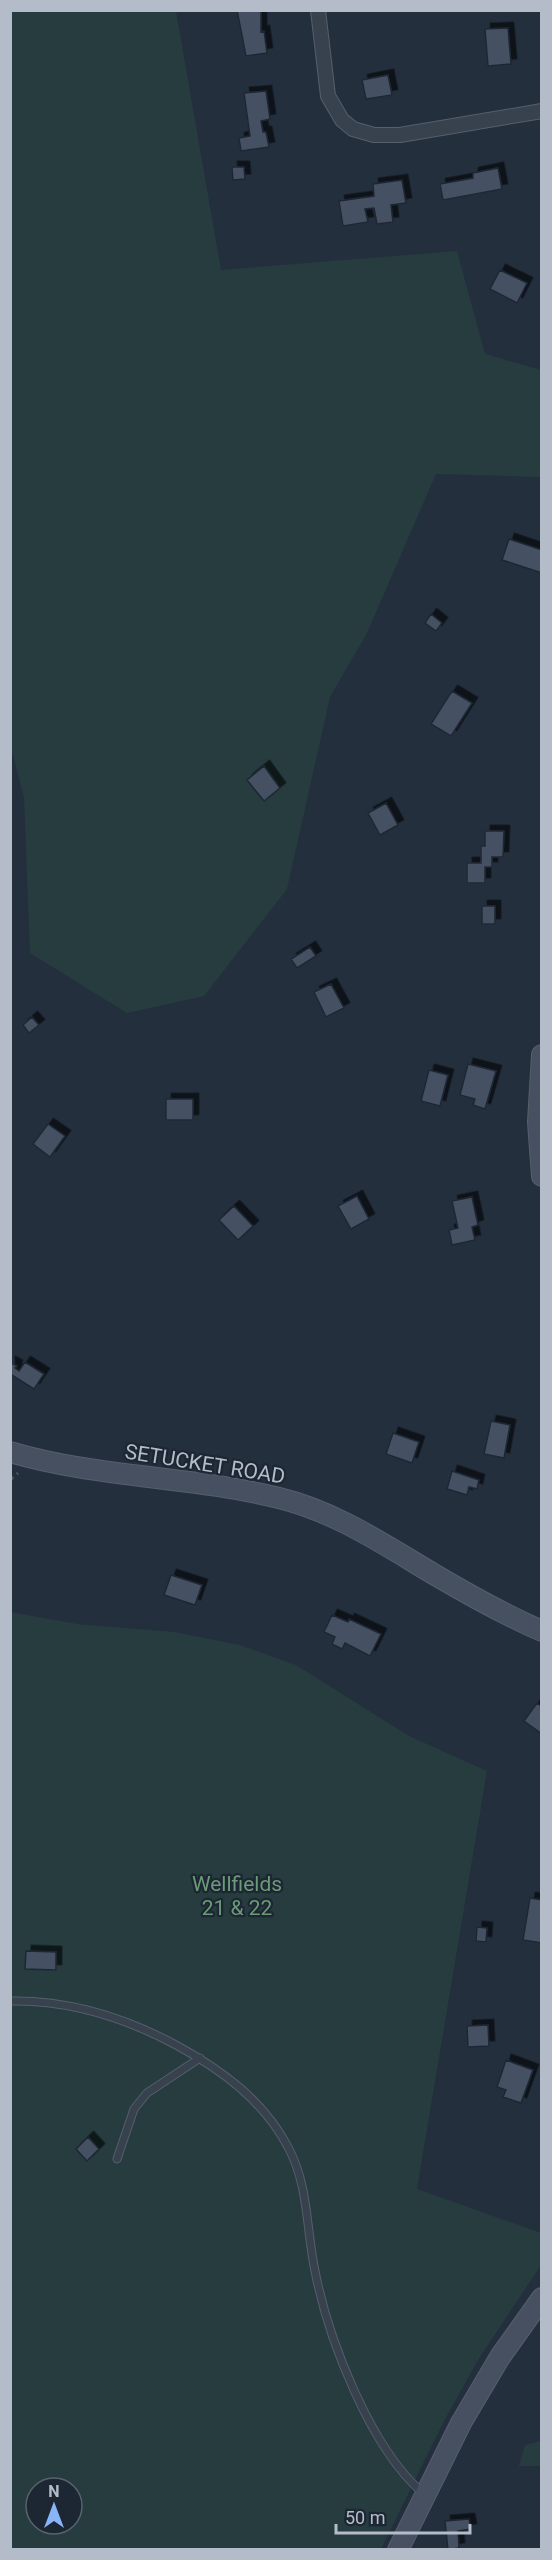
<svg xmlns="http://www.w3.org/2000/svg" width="552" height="2560" font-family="Roboto,sans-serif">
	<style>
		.green { fill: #263c3f; fill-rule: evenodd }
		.building { fill: #455162; stroke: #1f2835; stroke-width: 1.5; filter: url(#shadow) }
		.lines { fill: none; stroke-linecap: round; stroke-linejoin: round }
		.lane-casing { stroke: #565f6c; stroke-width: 9 }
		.street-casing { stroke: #565f6c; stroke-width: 16 }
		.secondary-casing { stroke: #565f6c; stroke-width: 22 }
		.path { stroke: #44595c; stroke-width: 3; stroke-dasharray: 4.5 4.5; stroke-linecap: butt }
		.lane { stroke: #38414e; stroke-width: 7 }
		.street { stroke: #38414e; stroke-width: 14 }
		.secondary { stroke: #465061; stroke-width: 20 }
		.labels { text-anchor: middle; stroke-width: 4.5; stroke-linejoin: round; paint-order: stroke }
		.street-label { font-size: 21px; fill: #b4bcc9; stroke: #1d2633 }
		.park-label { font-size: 21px; fill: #6b9a76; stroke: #1d2633 }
	</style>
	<defs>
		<filter id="shadow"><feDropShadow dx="5.5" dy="-5.5" stdDeviation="0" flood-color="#0009"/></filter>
	</defs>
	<rect width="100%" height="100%" fill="#242f3e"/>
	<path class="green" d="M10 11H176L221 270 457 251 485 354 541 370V477L436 474 367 633 330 697 287 889 204 996 127 1013 30 953 24 798 10 743Z
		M10 1612 77 1624 174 1632 240 1645 296 1665 409 1736 487 1771 417 2189 541 2233V2265L478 2360 444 2421 381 2549H11ZM36 2488H72V2524H36Z
		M541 2441V2466H519L525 2445Z"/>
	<path class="building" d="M237 10H261V32L264 31 267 53 246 56Z
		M508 28 511 64 488 66 485 29Z
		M388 75 392 95 366 99 362 80Z
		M266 91 270 119 261 121 263 132H266L269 147 241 151 239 138 250 136 244 93Z
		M232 167H244L245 179 233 180Z
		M498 168 502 189 443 200 440 184 473 178V173Z
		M402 180 406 203 391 205 393 222 377 224 374 208 365 209 368 222 343 226 339 201 374 196 373 184Z
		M500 270 527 283 517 303 490 289Z
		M509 539 542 550V573L502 560Z
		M431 614 442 623 436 631 425 623Z
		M452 691 472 703 451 736 431 724Z
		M264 766 280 788 264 801 247 780Z
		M386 803 398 825 380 835 368 813Z
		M485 831H504L503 857H492V867H485V883H467V863H481V846H485Z
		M482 906H495V924H482Z
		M310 947 316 956 297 968 291 959Z
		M331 984 344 1008 326 1017 314 992Z
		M32 1017 39 1025 29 1033 23 1025Z
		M468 1064 496 1071 485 1109 473 1105 475 1099 460 1095Z
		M429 1070 448 1075 440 1106 421 1101Z
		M166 1099H193V1120H166Z
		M48 1124 65 1136 50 1157 33 1144Z
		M357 1196 369 1219 351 1229 338 1206Z
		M472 1197 478 1225 472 1227 475 1240 452 1245 449 1230 458 1228 452 1201Z
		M234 1206 253 1226 238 1240 219 1220Z
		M10 1362 17 1366 15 1368 19 1371 25 1362 44 1374 34 1389 10 1374Z
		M491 1421 510 1425 504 1458 484 1454Z
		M393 1433 419 1442 412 1463 386 1454Z
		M452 1471 479 1480 477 1489 469 1487 467 1495 447 1489Z
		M171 1575 202 1585 195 1605 164 1595Z
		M332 1615 348 1622 349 1619 381 1634 370 1656 345 1643 342 1649 332 1644 335 1637 324 1632Z
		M537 1703 542 1707V1734L524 1721Z
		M530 1898 542 1900V1943L523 1940Z
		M477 1927 487 1928 486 1942 476 1941Z
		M26 1951 56 1952V1970L25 1969Z
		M488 2025 489 2046 468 2047 467 2026Z
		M506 2060 533 2070 521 2103 503 2097 506 2090 497 2087Z
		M88 2137 99 2149 87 2161 76 2149Z
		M469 2519 471 2529 458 2531 459 2548 448 2550 445 2521Z"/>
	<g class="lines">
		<g class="lane-casing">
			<path id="lane" d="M10 2001C68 2000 126 2018 176 2045 222 2070 263 2100 288 2147 309 2186 306 2229 315 2271 328 2338 370 2448 423 2493
				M117 2159 134 2109 147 2093 200 2058"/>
		</g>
		<g class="street-casing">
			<path id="street" d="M318 10 328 96 342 120 353 129 374 135H400L542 111"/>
		</g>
		<g class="secondary-casing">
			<path id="secondary" d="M542 1055 538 1122 542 1176
				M10 1452C98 1478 190 1476 279 1498 337 1512 386 1546 437 1576 471 1596 505 1615 542 1631
				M398 2550 461 2423 500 2357 542 2298"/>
		</g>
		<path class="path" d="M10 1480 18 1473"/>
		<use href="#lane" class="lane"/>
		<use href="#street" class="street"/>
		<use href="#secondary" class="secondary"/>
	</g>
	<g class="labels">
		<g class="street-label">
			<text transform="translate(205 1464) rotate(9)" y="7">SETUCKET ROAD</text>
		</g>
		<g class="park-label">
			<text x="237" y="1891">Wellfields<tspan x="237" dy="24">21 &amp; 22</tspan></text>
		</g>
	</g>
	<rect width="552" height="2560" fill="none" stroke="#b4bcc9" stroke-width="24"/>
	<g transform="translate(54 2506)"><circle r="28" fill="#1d2633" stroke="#59626f" stroke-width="1.5"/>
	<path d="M0-4.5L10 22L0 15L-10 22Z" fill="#8ab4f8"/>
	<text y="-9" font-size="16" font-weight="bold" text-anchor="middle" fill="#b4bcc9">N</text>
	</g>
	<path d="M336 2524v9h134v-9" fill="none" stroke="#b4bcc9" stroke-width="3"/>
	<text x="345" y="2524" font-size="18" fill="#b4bcc9" stroke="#1d2633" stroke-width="4.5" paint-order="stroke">50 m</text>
</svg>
